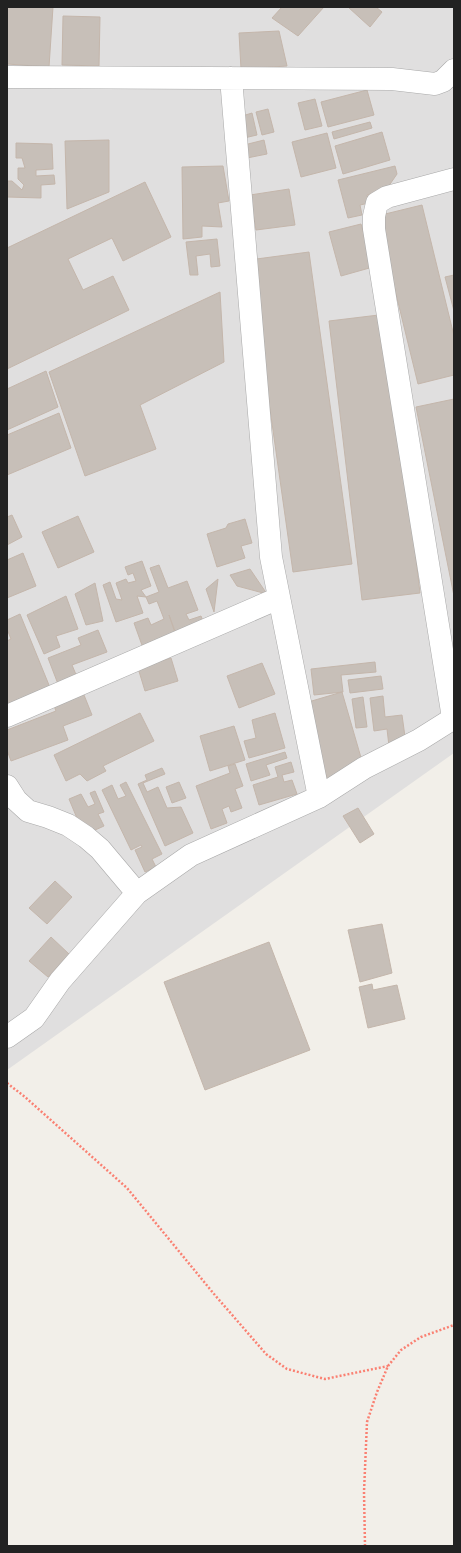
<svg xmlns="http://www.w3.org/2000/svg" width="461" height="1553" font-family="'DejaVu Sans',sans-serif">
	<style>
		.residential { fill: #e0dfdf }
		.building { fill: #c7bfb8; stroke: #c4b6ab }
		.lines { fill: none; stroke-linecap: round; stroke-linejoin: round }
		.minor-casing { stroke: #a9a9a9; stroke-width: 23 }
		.path { stroke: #fa8072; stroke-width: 2.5; stroke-dasharray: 2 2; stroke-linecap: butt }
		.minor { stroke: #fff; stroke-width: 22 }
	</style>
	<rect width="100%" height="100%" fill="#f2efe9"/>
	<path class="residential" d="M7 7H454V753L7 1070Z"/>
	<path class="building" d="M7 7H53L49 67 7 64Z
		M282 7H324L298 36 272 18Z
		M348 7H376L382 12 370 27Z
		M63 16 100 17 99 66 62 65Z
		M279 31 287 66 241 69 239 33Z
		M367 90 374 115 328 127 321 102Z
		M315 99 322 126 305 130 298 103Z
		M268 109 274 132 262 135 256 112Z
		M252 113 257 135 244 138 239 117Z
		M370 122 372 128 334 139 332 132Z
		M382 132 390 160 343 174 335 146Z
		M327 133 336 168 301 177 292 142Z
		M109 140V192L67 209 65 141Z
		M264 140 267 154 247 158 244 145Z
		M16 143 52 144 53 169 36 170V176L54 175 55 184 41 185V198L7 197V181H12L22 190 24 185 18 179V168H25L22 158H16Z
		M223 166 229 201 218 203 222 227 202 226V237L183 239 182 167Z
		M395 166 397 174 386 190 367 195 369 203 360 205 362 215 348 218 338 180Z
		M145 182 171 237 123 261 112 238 68 259 83 290 113 276 129 310 7 369V248Z
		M289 189 295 225 256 230 250 195Z
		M422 205 454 336V375L418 384 377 216Z
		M361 224 373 267 341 276 329 232Z
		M217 239 220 266 211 267 210 254 196 256 198 275H190L186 242Z
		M309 252 352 564 293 572 249 260Z
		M454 275V311L445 277Z
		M220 292 224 362 140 405 156 449 85 476 49 372Z
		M387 314 420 593 362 600 329 321Z
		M46 371 58 407 7 430V389Z
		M454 399V596L416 407Z
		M59 413 71 448 7 475V435Z
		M12 515 22 537 7 545V517Z
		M78 516 94 552 58 568 42 532Z
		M245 519 252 543 241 546 245 558 217 567 207 534 226 528 228 524Z
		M23 553 36 586 7 598V560Z
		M142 561 151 586 141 590 146 597 137 596 143 613 116 622 103 585 110 582 116 599 122 600 116 583 126 579 128 583 136 581 133 573 128 575 125 567Z
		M159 565 168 588 187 581 198 610 186 614 189 620 201 616 206 629 178 639 169 615 176 636 143 648 134 623 148 618 151 625 164 619 157 601 149 604 146 597 159 592 150 568Z
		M250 569 267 594 237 586 230 575Z
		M218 579 214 612 206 589Z
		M95 583 103 621 86 625 75 594Z
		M66 596 78 629 56 636 60 647 44 654 27 615Z
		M20 614 51 690 7 708V641L11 639 7 629V620Z
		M98 630 107 652 72 665 77 677 58 684 48 658 81 645 78 638Z
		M171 658 178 681 145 691 138 668Z
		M375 662 376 672 341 675 343 692 314 695 311 669Z
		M262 663 275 694 239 708 227 676Z
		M381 676 383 689 350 693 348 680Z
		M82 690 92 715 63 726 68 740 11 761 7 750V730L56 711 52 701Z
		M342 692 364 768 327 779 305 703Z
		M383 696 385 717 402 715 406 744 389 746 387 729 374 731 370 698Z
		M363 697 367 727 356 728 352 699Z
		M140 713 154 741 103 766 106 771 87 781 80 774 66 781 54 755Z
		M275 713 285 748 249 758 244 741 256 738 252 720Z
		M234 726 245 760 210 771 200 736Z
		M285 752 287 758 266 765 270 775 251 781 246 764Z
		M291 762 294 772 282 775 284 782 292 780 297 794 259 805 253 785 278 777 275 767Z
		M235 764 243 786 235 789 242 808 231 812 229 806 222 809 227 823 211 829 196 786 230 773 228 766Z
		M162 768 165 774 143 783 147 792 158 787 167 808 181 807 193 833 165 846 138 784 147 780 145 775Z
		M126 782 162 854 152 859 156 867 145 872 135 850 142 847 141 845 131 850 102 790 112 785 118 799 126 796 120 785Z
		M179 782 186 798 172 803 166 787Z
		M95 791 104 812 98 814 104 826 84 835 69 799 81 794 88 807 95 804 90 793Z
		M358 808 374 834 360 843 343 816Z
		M55 881 72 897 47 924 29 908Z
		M382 924 392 973 360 982 348 930Z
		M51 937 69 954 48 977 29 961Z
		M269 942 310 1050 205 1090 164 982Z
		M372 984 373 990 397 985 405 1019 368 1028 359 987Z"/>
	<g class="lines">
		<g class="minor-casing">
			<path id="minor" d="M7 77 392 79 435 84 443 81 454 70
				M231 78 271 557 319 797
				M7 716 279 598
				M453 718 374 229V216L377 203 387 197 454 179
				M7 786 16 800 28 811 48 817 68 825 86 837 100 849 137 893
				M7 1037 34 1018 60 981 137 893 191 855 319 797 364 768 419 740 454 718"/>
		</g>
		<path class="path" d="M7 1083 25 1097 127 1188 214 1294 266 1354 287 1369 325 1379 388 1366
			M365 1546 364 1492 367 1422 377 1392 388 1366 401 1350 421 1337 454 1325"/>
		<use href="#minor" class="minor"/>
	</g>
	<rect width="461" height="1553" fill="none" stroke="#222222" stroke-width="16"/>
</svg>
